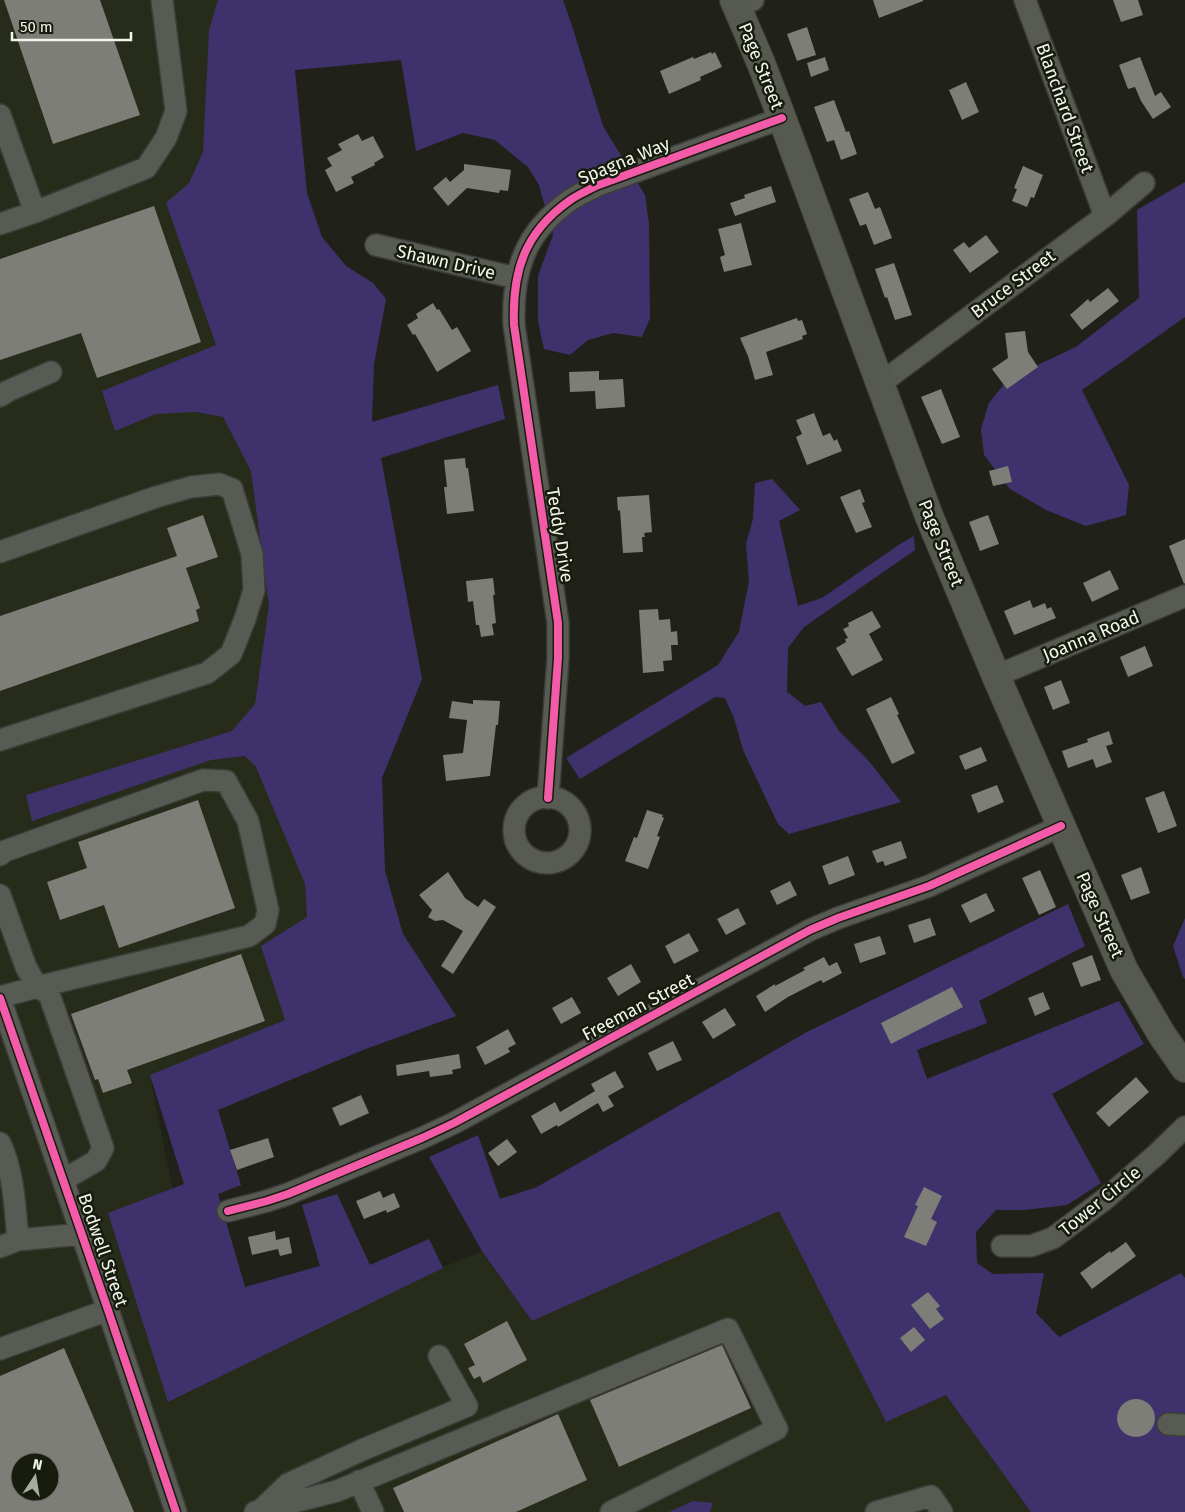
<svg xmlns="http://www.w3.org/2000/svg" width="1185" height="1512" font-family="'Fira Sans',sans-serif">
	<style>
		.built { fill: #262c19; fill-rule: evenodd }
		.green { fill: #3f326c }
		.building { fill: #7c7e77; fill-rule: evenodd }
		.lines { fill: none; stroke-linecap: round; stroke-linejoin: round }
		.minor-casing { stroke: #3b3e38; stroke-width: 24 }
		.major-casing { stroke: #3b3e38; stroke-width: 30 }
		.minor { stroke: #585a54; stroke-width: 21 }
		.major { stroke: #56594f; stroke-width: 28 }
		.cycleway-casing { stroke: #171c0e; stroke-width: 11 }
		.cycleway { stroke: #f35aa7; stroke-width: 8 }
		.labels { text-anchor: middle; stroke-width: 5; stroke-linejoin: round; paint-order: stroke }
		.street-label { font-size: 18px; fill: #f3f6ed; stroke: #171c0e }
	</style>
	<rect width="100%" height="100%" fill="#20221a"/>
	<path class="built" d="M0 0H250L342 1023 151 1082 175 1201 220 1362 482 1251 532 1321 779 1210 886 1421 946 1395 1031 1512H0ZM20 1462H50V1492H20Z"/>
	<path class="green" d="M218 0H563L573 29 603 126 645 195 649 224 650 318 642 337 613 333 588 340 570 355 544 349 538 321V276L553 235 539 185 528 167 495 140 463 133 416 151 401 60 295 70 307 193 322 237 346 266 373 283 386 299 374 364 372 422 498 385 505 419 381 458 422 679 382 778 385 871 403 934 456 1016 363 1050 218 1110 241 1185 218 1194 245 1287 320 1266 302 1205 337 1194 370 1265 429 1239 443 1268 168 1402 108 1213 184 1184 150 1075 285 1020 261 946 307 917 305 884 256 767 245 756 211 760 32 821 26 795 232 731 255 704 269 605 251 471 223 417 196 412 156 414 115 431 102 391 216 345 166 203 189 183 203 152 209 30Z
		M1185 182V317L1082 390 1129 485 1126 515 1086 526 1046 510 1010 489 984 455 981 429 989 403 1008 379 1076 347 1139 298 1137 210Z
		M772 479 800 510 779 521 798 606 822 598 900 544 914 536 915 550 804 627 788 648 787 692 805 706 821 702 839 731 868 760 901 802 789 834 778 824 743 750 734 718 725 698 715 697 580 779 566 758 718 665 739 632 749 581 746 544 753 519 755 483Z
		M1068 904 1085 946 979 1001 987 1023 917 1050 927 1079 1119 1001 1144 1044 1052 1094 1101 1183 1067 1205 1025 1210H996L976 1232 977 1263 993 1274 1044 1273 1036 1313 1059 1337 1181 1273 1185 1278V1512H1031L946 1395 886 1422 779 1211 532 1321 482 1251 429 1157 478 1135 500 1199 537 1187 807 1032Z
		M1185 918V979L1183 977 1173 946Z
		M693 1501 713 1503 710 1512H669Z"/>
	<path class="building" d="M4 0H100L140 115 53 144Z
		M873 0H923V1L879 18Z
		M1113 0H1138L1143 15 1121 22Z
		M807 27 816 55 797 61 787 34Z
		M711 52 712 54 715 52 722 67 700 77 701 80 669 94 660 71 693 57 694 59Z
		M825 57 829 70 811 77 807 63Z
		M1140 57 1155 96 1161 92 1171 107 1153 119 1141 101 1135 87 1128 89 1119 65Z
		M966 82 979 112 962 120 949 90Z
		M834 100 846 132 849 131 857 154 841 160 834 140 827 142 814 107Z
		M358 134 362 141 373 136 384 157 374 163 375 165 351 177 354 183 336 192 325 170 332 166 327 158 342 150 338 144Z
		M464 164 511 170 508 191 500 190 499 193 467 188 448 206 433 188 446 177 450 182 464 170Z
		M1023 166 1043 175 1034 198 1031 197 1027 207 1012 201 1017 189 1014 188Z
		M771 186 776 202 735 216 730 203 745 198 744 195Z
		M868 192 875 209 880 207 892 238 874 245 866 224 860 226 849 199Z
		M154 206 201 342 97 378 81 333 0 360V259Z
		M741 223 752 265 724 272 720 257 725 255 718 229Z
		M986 235 999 252 970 273 953 250 964 242 969 248Z
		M894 263 912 315 895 320 887 297 885 298 875 269Z
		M1108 288 1119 301 1082 330 1070 315 1088 299 1090 302Z
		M433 303 437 310 439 309 452 330 457 327 471 351 437 372 415 334 413 335 407 325 418 318 416 314Z
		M797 318 798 321 802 320 807 334 802 336 803 339 766 352 773 375 755 380 748 356 740 338Z
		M1025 331 1028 352 1038 367 1007 389 992 369 1008 358 1005 333Z
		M599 371V380L623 379 625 407 596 409 595 391 570 392 569 372Z
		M941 389 960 437 942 444 921 397Z
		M814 413 823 436 830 433 834 441 837 439 842 451 807 465 796 437 802 434 796 420Z
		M465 458 466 468H468L474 511 447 514 444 487H447L444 460Z
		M1008 466 1012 482 993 486 989 471Z
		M860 489 865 502 862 503 872 527 856 533 840 497Z
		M649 495 652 532 644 533 645 537H642L643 552 623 553 620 510 618 511 617 497Z
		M203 515 218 557 186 568 200 608 196 610 199 621 0 691V616L177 556 167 528Z
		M988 515 999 544 980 551 969 522Z
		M1185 539V583L1184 584 1169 546Z
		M1110 570 1119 589 1092 602 1083 583Z
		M493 578 495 595H493L496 623 492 624 494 635 481 637 479 625H476L473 601 468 602 466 581Z
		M1030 600 1033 608 1045 603 1047 609 1051 607 1056 618 1014 635 1004 611Z
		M658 609 659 620 670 619 671 632 677 631 678 645H671L672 660 663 661 664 671 643 673 639 610Z
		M872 611 881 627 869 634 883 660 852 676 836 648 846 642 845 639 848 638 843 629 849 626 848 623Z
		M1145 646 1153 666 1128 677 1120 657Z
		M1061 680 1070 703 1053 710 1044 687Z
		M891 697 899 714 897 715 915 753 892 764 866 709Z
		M473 700 500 701 498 725H496L490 776 446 781 443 755 463 753 467 720 449 718 452 701 473 704Z
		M1109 731 1113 744 1106 746 1112 762 1096 768 1093 759 1068 768 1062 751 1088 742 1087 739Z
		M981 747 987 761 965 770 959 756Z
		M997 785 1004 802 978 813 971 795Z
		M1164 791 1177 826 1158 833 1145 798Z
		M198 800 235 908 119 948 104 905 60 920 47 882 87 868 78 842Z
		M647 810 663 815 662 817 664 818 657 836 660 837 648 869 625 861 634 837 637 838Z
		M901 841 907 858 885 866 883 861 877 863 872 851Z
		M848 856 855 875 829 885 822 866Z
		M1141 867 1150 893 1131 900 1121 875Z
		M1040 870 1056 907 1039 915 1022 878Z
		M448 872 465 898 478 907 484 899 496 907 453 974 441 966 463 931 443 920 435 921 428 917 432 910 419 895Z
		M790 881 797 895 777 905 770 891Z
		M986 893 995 911 970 923 961 905Z
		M738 908 746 924 726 935 717 919Z
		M930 918 936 935 914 943 908 925Z
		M689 933 699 951 674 964 665 946Z
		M880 936 886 954 860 963 854 944Z
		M241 954 265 1021 127 1070 132 1083 103 1093 98 1079 95 1080 71 1014Z
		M1092 955 1101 980 1081 987 1072 963Z
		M824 957 829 966 837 962 842 973 823 983 821 980 788 997 765 1012 756 996 775 984V986L805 970 803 968Z
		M631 964 641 982 618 996 607 978Z
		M952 987 963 1007 891 1044 881 1023Z
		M1043 992 1050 1009 1035 1016 1028 998Z
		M572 997 581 1013 561 1024 552 1008Z
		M725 1008 736 1025 713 1039 702 1022Z
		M508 1029 516 1044 508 1048 510 1052 485 1065 476 1047Z
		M673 1041 682 1060 657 1071 648 1053Z
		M459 1054 461 1068 452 1070 453 1074 430 1077 429 1071 397 1076 396 1065Z
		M615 1071 624 1087 608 1096 614 1106 603 1112 598 1103 558 1127 557 1125 541 1134 531 1116 555 1102 560 1112 595 1091 591 1084Z
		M1136 1077 1149 1092 1109 1127 1096 1113Z
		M361 1095 369 1113 340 1126 332 1108Z
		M268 1138 274 1157 237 1170 230 1150Z
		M507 1139 517 1152 498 1166 488 1153Z
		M924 1187 942 1196 931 1219 937 1222 926 1246 904 1237 918 1206 915 1205Z
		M380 1191 383 1198 394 1193 400 1207 387 1213 386 1210 364 1219 356 1201Z
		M275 1231 276 1240 289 1237 292 1253 280 1256 278 1249 252 1255 248 1237Z
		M1126 1242 1136 1256 1092 1289 1080 1273 1110 1251 1111 1253Z
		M928 1292 940 1306 936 1309 944 1319 930 1329 911 1305Z
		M507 1321 527 1360 483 1383 480 1376 474 1379 468 1368 475 1365 464 1344Z
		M914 1327 925 1340 911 1352 900 1338Z
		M722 1345 751 1408 619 1467 590 1400Z
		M64 1348 134 1512H0V1376ZM20 1462H50V1492H20Z
		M1117 1418a19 19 0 1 1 38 0a19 19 0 1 1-38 0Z
		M558 1414 587 1480 516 1512H404L393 1488Z"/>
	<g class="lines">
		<g class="minor-casing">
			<path id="minor" d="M1025 0 1105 216
				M736 6 753 0
				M0 115 35 212
				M0 224 35 212 146 168 166 138 176 111 162 0
				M376 245 516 278
				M881 383 1105 216 1144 183
				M0 396 8 391 51 372
				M0 552 156 497 191 487 219 484 232 489 252 554 254 590 245 619 231 654 207 673 0 740
				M996 676 1185 596
				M514 830a33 33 0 1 1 66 0a33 33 0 1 1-66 0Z
				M548 798 558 658V623L514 325C512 272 524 233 569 201 577 195 587 191 596 186L782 118
				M0 855 5 851 203 780 226 781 248 821 268 910 265 924 249 936 37 987 26 967 0 895
				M0 997 37 987 49 994 103 1148 96 1161 63 1180
				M0 998 108 1310 176 1512
				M0 1143C14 1173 15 1208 18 1240L82 1234
				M228 1211 267 1201 288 1194 422 1138 454 1123 810 930 838 918 929 886 1061 826
				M1002 1246H1031L1053 1238 1105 1199 1156 1155 1185 1127
				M0 1247 18 1240
				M0 1349 108 1310
				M1168 1424 1185 1425
				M359 1481 373 1512
				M262 1509 288 1484 362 1450 467 1406 439 1356
				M255 1512 337 1491 728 1329 777 1429 611 1512
				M876 1512 931 1496 942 1512"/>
		</g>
		<g class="major-casing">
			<path id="major" d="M734 0 761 63 782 118 929 516 996 676 1124 970 1162 1035 1185 1068"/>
		</g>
		<use href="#minor" class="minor"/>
		<use href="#major" class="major"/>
		<g class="cycleway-casing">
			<path id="cycleway" d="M548 798 558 658V623L514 325C512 272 524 233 569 201 577 195 587 191 596 186L782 118
				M0 998 108 1310 176 1512
				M228 1211 267 1201 288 1194 422 1138 454 1123 810 930 838 918 929 886 1061 826"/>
		</g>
		<use href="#cycleway" class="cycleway"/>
	</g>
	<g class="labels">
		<g class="street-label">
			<text transform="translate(761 66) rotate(68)" y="6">Page Street</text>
			<text transform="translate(1065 108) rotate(70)" y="6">Blanchard Street</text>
			<text transform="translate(624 161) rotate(-22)" y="6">Spagna Way</text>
			<text transform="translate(446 262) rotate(13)" y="6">Shawn Drive</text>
			<text transform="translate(1013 284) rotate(-37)" y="6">Bruce Street</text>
			<text transform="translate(560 535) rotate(81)" y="6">Teddy Drive</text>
			<text transform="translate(941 543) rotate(68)" y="6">Page Street</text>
			<text transform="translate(1091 636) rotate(-23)" y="6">Joanna Road</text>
			<text transform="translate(1100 915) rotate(66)" y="6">Page Street</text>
			<text transform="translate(638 1007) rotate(-28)" y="6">Freeman Street</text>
			<text transform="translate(1100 1201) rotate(-39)" y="6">Tower Circle</text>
			<text transform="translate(103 1250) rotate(71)" y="6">Bodwell Street</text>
		</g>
	</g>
	<g transform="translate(35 1477) rotate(12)"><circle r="24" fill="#171c0e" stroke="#6f7367"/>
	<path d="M0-4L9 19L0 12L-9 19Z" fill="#a9aca3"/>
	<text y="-8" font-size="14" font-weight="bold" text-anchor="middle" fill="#f3f6ed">N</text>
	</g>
	<path d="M12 32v8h119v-8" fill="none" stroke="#f3f6ed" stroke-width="2.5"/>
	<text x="20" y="32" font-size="15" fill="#f3f6ed" stroke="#171c0e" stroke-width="4" paint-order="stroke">50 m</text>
</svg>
